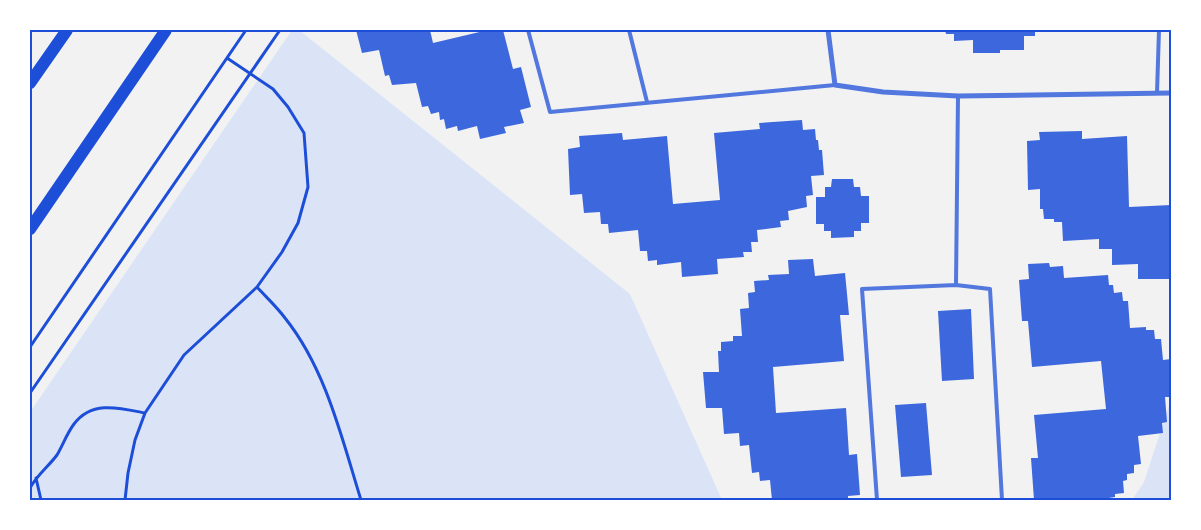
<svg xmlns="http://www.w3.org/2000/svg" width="1201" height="530" font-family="Poppins,sans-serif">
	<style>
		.green { fill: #dbe4f7 }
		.building { fill: #3d67dc }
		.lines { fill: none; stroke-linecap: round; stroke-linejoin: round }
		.path { stroke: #1d4ed8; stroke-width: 3 }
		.service { stroke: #5277de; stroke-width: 4 }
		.minor { stroke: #5277de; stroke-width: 5 }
		.primary { stroke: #1d4ed8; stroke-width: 12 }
		.neatline { fill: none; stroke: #1d4ed8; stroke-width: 2 }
	</style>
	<rect width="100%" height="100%" fill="#f2f2f2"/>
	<path class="green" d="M292 30H299L630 294 722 500H30V412Z
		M1171 399V500H1132L1144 482Z"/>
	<path class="building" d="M356 30H430L433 43 488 30H503L513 69 521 67 531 107 520 110 524 123 504 127 506 133 480 139 477 126 458 131 457 126 446 129 444 119 440 120 439 112 431 114 428 106 422 107 416 83 392 85 389 75 385 76 379 50 362 53Z
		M945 30H1035V36H1024V50H1000V53H973V40L954 41V34H946Z
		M802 120 803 130 815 129 816 140H818L819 150H822L824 175 811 176 813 195 806 196 807 207 788 211 789 220 780 221 781 227 757 230 758 242H751L752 252H743L744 257 717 259 718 274 682 277 681 262 657 265V260L648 261 647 251H640L638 230 609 233 608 224H601L600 212 584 213 582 194 570 195 568 149 580 147 579 136 622 133 623 140 667 136 673 204 720 200 714 133 760 129 759 123Z
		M1082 131V139L1127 136 1129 207 1171 205V279H1138V264L1112 265V249H1099V239L1063 241 1062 222H1054V219H1044L1043 209H1040V189L1028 190 1027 141 1040 140 1039 132Z
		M832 179H853L854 187H860L861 196H869V223H861V231H854V237L831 238V231H824V224H816V197H825V187H831Z
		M813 259 815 276 845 273 849 315H840L844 361 773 367 776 413 846 408 849 455 857 454 860 495 848 496V500H772L770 480 760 481 759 472 752 473 749 445 740 446 739 433 724 434 722 408H706L703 372H719L718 351H721V342L733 341V336H742L740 309 749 308 748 293 755 292 754 281 769 280 768 275 789 274 788 260Z
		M1049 263 1050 267 1063 266 1064 278 1108 275 1109 285H1113L1114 293 1122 292 1123 301H1128L1130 328 1146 327V330H1154L1155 339H1161L1163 360 1171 359V397H1165L1167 422 1162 423 1163 433 1138 436 1141 464 1134 465V473L1127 474V480L1123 481 1124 493 1115 494V497L1096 500H1034L1031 458H1038L1034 415 1106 409 1101 361 1032 367 1028 321H1022L1019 280 1029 279 1028 264Z
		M971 309 974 379 942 381 938 311Z
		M926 403 932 475 901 477 895 405Z"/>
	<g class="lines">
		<path class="path" d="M257 287C266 297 277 307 285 318 326 369 342 439 361 500
			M30 347 246 30
			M30 393 280 30
			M36 478 41 500
			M30 488C37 475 48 467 57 455 63 445 67 433 74 424 92 400 120 408 145 413
			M125 500 128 473 135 440 145 413 184 355 257 287 282 252 298 223 308 187 304 133 288 107 273 89 227 58"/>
		<path class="service" d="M528 30 550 112 835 85
			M629 30 647 102
			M1157 93 1159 30
			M958 96 956 285 990 289 1002 500
			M877 500 862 289 956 285"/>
		<path class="minor" d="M828 30 835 85 883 92 958 96 1171 93"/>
		<path class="primary" d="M30 83 67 30
			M30 229 166 30"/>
	</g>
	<rect width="1201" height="530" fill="none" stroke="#ffffff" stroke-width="62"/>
	<rect x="31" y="31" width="1139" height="468" class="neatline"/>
</svg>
